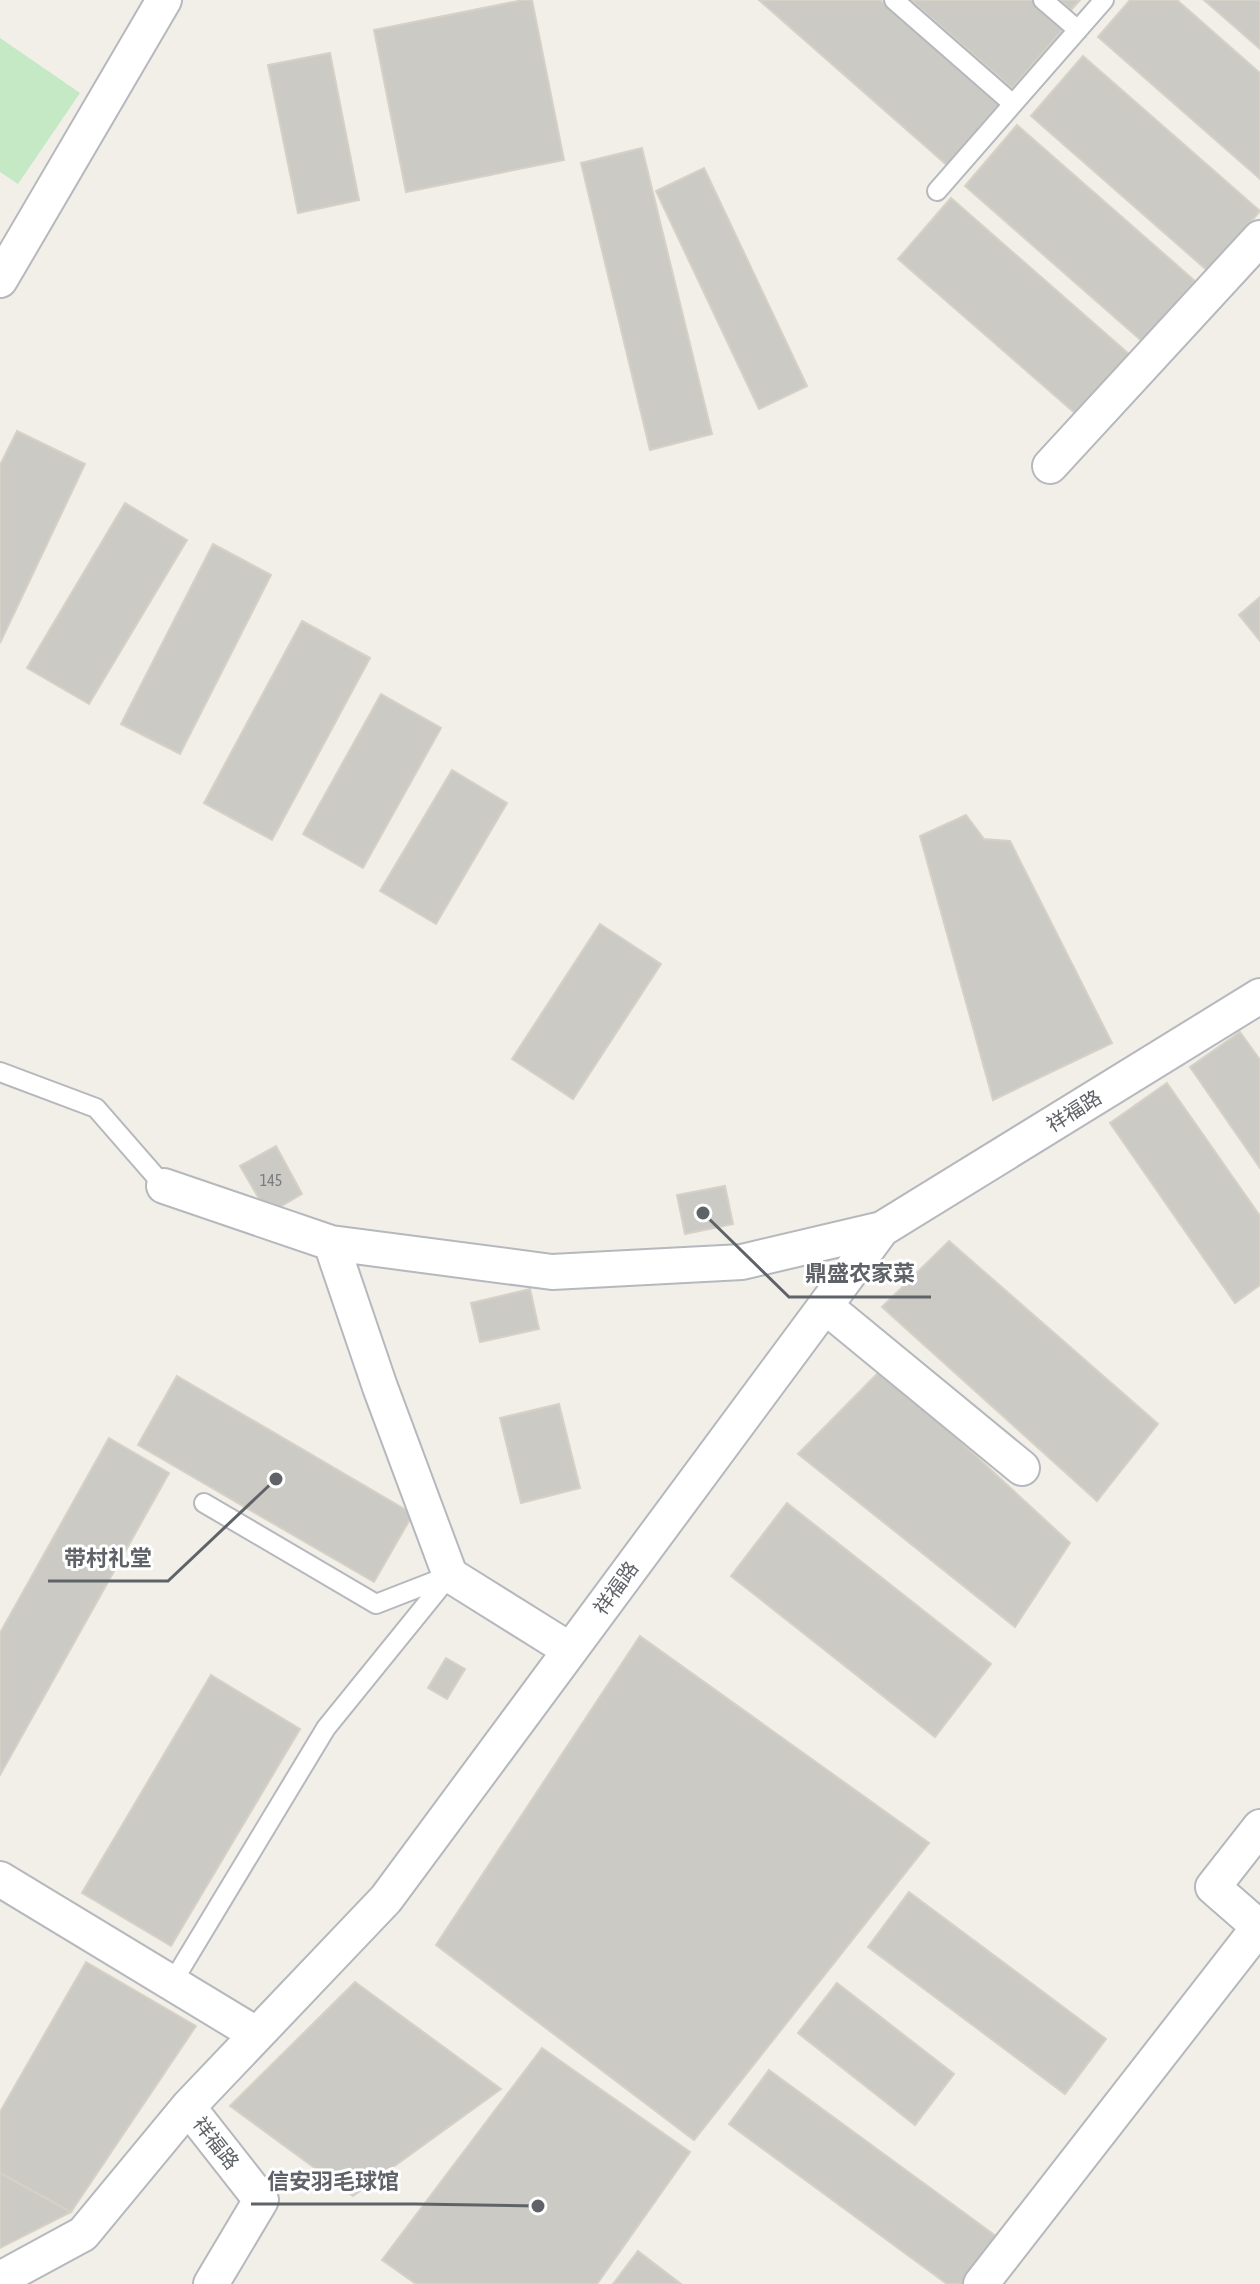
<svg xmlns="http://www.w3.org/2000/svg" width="1260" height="2284" font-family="'Asap Condensed','Noto Sans SC',sans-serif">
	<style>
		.green { fill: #c5e8c5 }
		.building { fill: #cccac5; stroke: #d6d1c6; stroke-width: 2 }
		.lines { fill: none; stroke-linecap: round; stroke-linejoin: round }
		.service-casing { stroke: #b5b8bc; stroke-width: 22 }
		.minor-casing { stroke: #b5b8bc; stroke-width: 38 }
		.service { stroke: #fff; stroke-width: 18 }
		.minor { stroke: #fff; stroke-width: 34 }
		.labels { text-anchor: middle; stroke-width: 6; stroke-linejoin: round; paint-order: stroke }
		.number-label { font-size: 16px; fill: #7a7d7f }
		.street-label { font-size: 20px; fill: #5f6368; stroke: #fff }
		.leader { fill: none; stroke: #5f6368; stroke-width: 3 }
		.callout-dot { fill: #5f6368; stroke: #fff; stroke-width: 3 }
		.callout-label { font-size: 22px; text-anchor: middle; font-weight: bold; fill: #5f6368; stroke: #fff; stroke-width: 6; stroke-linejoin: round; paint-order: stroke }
	</style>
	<rect width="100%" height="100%" fill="#f1efe8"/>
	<path class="green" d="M0 38 80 93 18 184 0 172Z"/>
	<path class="building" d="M523 0H532L564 160 406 192 374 30Z
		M759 0H880L1001 106 948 166Z
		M911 0H1032L1064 28 1012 88Z
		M1060 0H1080L1071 10Z
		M1130 0H1177L1260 73V179L1098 37Z
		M1204 0H1260V49Z
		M330 53 359 200 298 213 268 65Z
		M1083 56 1260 211 1209 272 1031 116Z
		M1017 125 1195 281 1143 342 965 186Z
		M642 148 712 434 650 450 581 163Z
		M704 168 807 386 759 409 656 191Z
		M951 198 1129 354 1076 414 898 259Z
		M17 431 85 464 0 643V465Z
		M125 503 187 540 89 704 27 668Z
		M213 544 271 575 180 754 121 724Z
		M1260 597V641L1239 615Z
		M302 621 370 658 272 840 204 803Z
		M381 694 441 728 363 868 303 834Z
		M452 770 507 803 436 924 380 891Z
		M966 815 984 839 1010 841 1112 1043 993 1100 920 836Z
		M600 924 661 964 573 1099 512 1059Z
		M1240 1032 1260 1060V1168L1190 1067Z
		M1167 1083 1260 1216V1285L1235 1303 1110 1123Z
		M276 1146 302 1194 268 1214 240 1166Z
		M725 1186 733 1224 685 1234 677 1195Z
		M949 1241 1158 1424 1097 1501 882 1307Z
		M530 1289 539 1329 480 1342 471 1303Z
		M882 1369 1070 1543 1015 1627 798 1454Z
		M177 1376 413 1514 374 1582 138 1445Z
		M559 1404 580 1488 521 1503 500 1418Z
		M109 1438 169 1473 0 1775V1633Z
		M787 1503 991 1664 935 1737 731 1576Z
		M640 1636 929 1843 694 2140 436 1945Z
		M446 1658 465 1669 447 1699 428 1688Z
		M211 1675 300 1729 171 1946 82 1893Z
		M909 1892 1106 2039 1065 2094 868 1947Z
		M86 1962 196 2026 71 2212 0 2173V2112Z
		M355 1982 501 2089 353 2196 230 2106Z
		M837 1983 954 2074 915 2125 798 2033Z
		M542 2048 690 2152 597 2284H416L382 2260Z
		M769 2070 1004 2242 973 2284H947L729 2124Z
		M0 2173 71 2212 0 2248Z
		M638 2251 681 2284H613Z"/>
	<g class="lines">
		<g class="service-casing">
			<path id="service" d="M894 0 1013 104
				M1043 0 1078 30
				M937 191 1104 0
				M0 1072 96 1108 164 1186
				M204 1503 376 1604 448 1576
				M172 1983 326 1728 450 1575"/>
		</g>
		<g class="minor-casing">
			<path id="minor" d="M0 280 164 0
				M1050 466 1260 238
				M164 1186 331 1243 552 1272 742 1262 882 1229
				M331 1243 380 1387 450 1575 570 1650
				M825 1306 1022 1468
				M1260 1827 1213 1887 1260 1928
				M0 1879 256 2034
				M188 2107 261 2200 211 2284
				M0 2279 83 2234 188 2107 386 1899 882 1229 1260 996
				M981 2284 1259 1927"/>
		</g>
		<use href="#service" class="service"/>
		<use href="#minor" class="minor"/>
	</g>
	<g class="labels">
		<g class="number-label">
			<text x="271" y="1186">145</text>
		</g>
		<g class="street-label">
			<text transform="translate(1074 1111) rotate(-32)" y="7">祥福路</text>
			<text transform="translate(616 1588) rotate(-54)" y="7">祥福路</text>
			<text transform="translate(216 2143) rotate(52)" y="7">祥福路</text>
		</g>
	</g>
	<path class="leader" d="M703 1213L789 1297H931M276 1479L168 1581H48M538 2206L415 2204H251"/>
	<g class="callout-dot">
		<circle cx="703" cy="1213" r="8"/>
		<circle cx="276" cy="1479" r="8"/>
		<circle cx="538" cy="2206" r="8"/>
	</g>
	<g class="callout-label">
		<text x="860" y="1281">鼎盛农家菜</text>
		<text x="108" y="1566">带村礼堂</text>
		<text x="333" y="2189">信安羽毛球馆</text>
	</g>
</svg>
